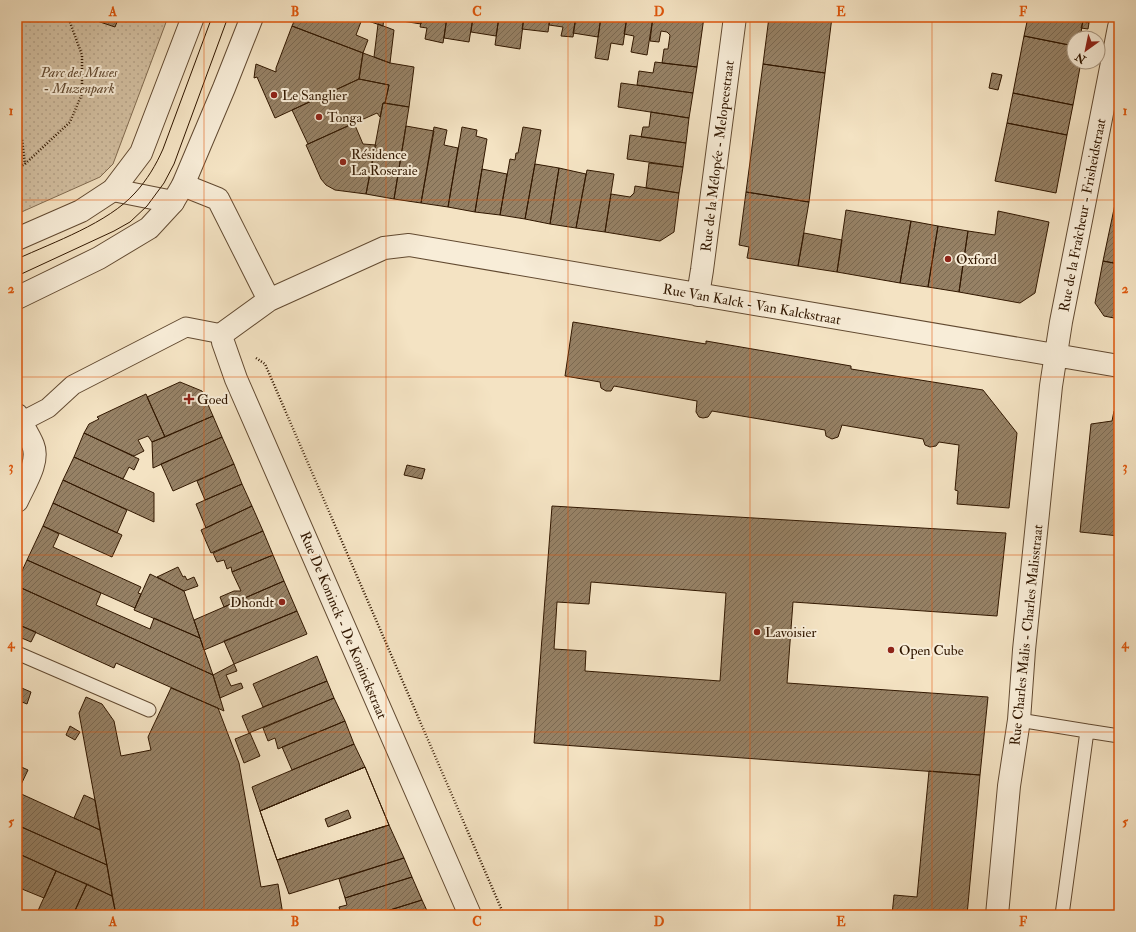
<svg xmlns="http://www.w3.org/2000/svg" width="1136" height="932" font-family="'IM FELL Double Pica',serif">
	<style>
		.green { fill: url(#green-dots); stroke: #826c51 }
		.building { fill: url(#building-hatch); stroke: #311700; fill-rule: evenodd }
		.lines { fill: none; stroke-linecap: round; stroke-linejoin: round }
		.service-casing { stroke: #624a31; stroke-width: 15 }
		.pedestrian-casing { stroke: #624a31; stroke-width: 21 }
		.minor-casing { stroke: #624a31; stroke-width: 24 }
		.tertiary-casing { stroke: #624a31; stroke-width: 24 }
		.path { stroke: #311700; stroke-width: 2.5; stroke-dasharray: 1 2; stroke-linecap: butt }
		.service { stroke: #f8edd8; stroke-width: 13 }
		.pedestrian { stroke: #f8edd8; stroke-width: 19 }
		.minor { stroke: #f8edd8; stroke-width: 22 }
		.tertiary { stroke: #f8edd8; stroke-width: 22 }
		.tram { stroke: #311700; stroke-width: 1 }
		.grid { fill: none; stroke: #df560b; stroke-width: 1; stroke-opacity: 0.55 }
		.poi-dot { fill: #8f2418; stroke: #f8edd8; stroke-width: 1.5 }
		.labels { text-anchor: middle; stroke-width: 4; stroke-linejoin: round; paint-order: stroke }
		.park-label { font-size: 14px; font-style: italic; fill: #624a31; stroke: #f8edd8 }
		.poi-label { font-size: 14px; fill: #311700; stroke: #f8edd8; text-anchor: start }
		.street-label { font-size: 14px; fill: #311700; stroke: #f8edd8 }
		.neatline { fill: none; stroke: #df560b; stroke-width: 1.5 }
		.grid-label { font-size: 13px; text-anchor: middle; font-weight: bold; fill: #df560b }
	</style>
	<defs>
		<pattern id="green-dots" width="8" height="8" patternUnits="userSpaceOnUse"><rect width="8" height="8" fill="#d3c0a2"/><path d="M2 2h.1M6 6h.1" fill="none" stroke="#b6a48a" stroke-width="1.8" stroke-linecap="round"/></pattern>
		<pattern id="building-hatch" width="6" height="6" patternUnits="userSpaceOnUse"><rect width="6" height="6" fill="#968165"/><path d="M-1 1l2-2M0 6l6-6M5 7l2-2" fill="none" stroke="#7b6951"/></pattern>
	</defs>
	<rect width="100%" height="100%" fill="#f4e3c3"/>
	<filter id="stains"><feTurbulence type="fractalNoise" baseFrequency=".005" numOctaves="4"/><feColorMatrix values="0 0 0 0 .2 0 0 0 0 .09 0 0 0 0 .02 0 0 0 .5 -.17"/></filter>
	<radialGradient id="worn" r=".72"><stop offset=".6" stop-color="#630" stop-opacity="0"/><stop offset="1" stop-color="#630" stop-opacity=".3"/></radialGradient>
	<path class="green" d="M17 17H168L113 164 100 177 17 214Z"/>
	<path class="building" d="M92 17H119L115 27 91 19Z
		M296 17H358L362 19 356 35 368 40 363 53 292 26Z
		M369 17H384L383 26 368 21Z
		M397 17H422L421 24 396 20Z
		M422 17H447L443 43 425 39 427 28 420 27Z
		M447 17H473L469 42 444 38Z
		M473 17H499L496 36 471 32Z
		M499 17H524L520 49 495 45Z
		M524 17H550L548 32 522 29Z
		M550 17H576L573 37 561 36 563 27 549 25Z
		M576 17H601L598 37 573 33Z
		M601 17H627L623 45 611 43 608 60 595 58Z
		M627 17H653L647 55 631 52 634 36 624 34Z
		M653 17H704L697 67 662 63 664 49H668L670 35 667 32 661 31 659 42 650 41Z
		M769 17H832L825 73 763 64Z
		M1028 17H1090L1089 23 1083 21 1080 38H1074V46L1024 36Z
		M1083 21 1089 23 1088 29 1081 28Z
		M378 24 394 30 390 63 374 57Z
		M292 26 363 53 359 79 275 118 257 77 254 78 255 70 256 64 276 72V68Z
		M1024 36 1074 46V62H1081L1073 105 1013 93Z
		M363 53 390 63 414 67 409 107 385 103 389 85 359 79Z
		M655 62 697 67 693 93 637 85 639 71 653 73Z
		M763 64 825 73 809 202 746 192Z
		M992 73 1002 75 998 90 989 88Z
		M359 79 389 85 385 103H383L380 117 377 113 308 144 292 110Z
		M621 83 693 93 689 118 618 107Z
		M1013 93 1073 105 1067 135 1007 123Z
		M383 103 409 107 394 199 366 194Z
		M651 112 689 118 686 143 641 137 643 127H649Z
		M354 123 363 144 376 145 366 194 335 190 326 185 321 179 306 145Z
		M1007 123 1067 135 1056 193 995 181Z
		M406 126 434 131 421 203 394 199Z
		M434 127 447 130 444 145 458 148 448 207 421 203Z
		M462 127 477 130 476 136 487 139 475 212 448 207Z
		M523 127 541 130 525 219 500 215 510 159 515 160 516 153H518Z
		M630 135 686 143 683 167 627 159Z
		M649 163 683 167 679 193 646 188Z
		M535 164 559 168 550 224 525 219Z
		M559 168 586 174 576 228 550 224Z
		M482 169 507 174 500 215 475 212Z
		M587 170 614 174 605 232 576 228Z
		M1119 183V210L1114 209Z
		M635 186 679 193 674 232 660 241 605 232 611 194 630 197 634 193Z
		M746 192 809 202 798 266 747 258 749 247 739 245Z
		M1114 209 1119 210V264L1103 261Z
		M846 210 911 221 900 283 837 272Z
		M998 211 1049 222 1035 293 1020 303 959 292 968 231 995 235Z
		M911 221 938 226 928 287 900 283Z
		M938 226 968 231 959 292 928 287Z
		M804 233 842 240 837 272 798 266Z
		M1103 261 1119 264V319L1104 316 1095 303Z
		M573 322 706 344V341L851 366V369L983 390 1017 433 1009 508 957 504 958 491 955 490 959 445 939 442 936 446 930 447 925 445 923 439 842 425 838 437 832 439 826 436 825 430 712 411 708 417 703 418 699 417 696 412 697 401 614 386 611 391H606L601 388 600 382 565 376Z
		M180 382 202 391 213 416 165 437 147 397Z
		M146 394 165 437 152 442 148 436 138 440 144 451 134 456 84 433 89 424 99 419 97 417Z
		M1114 411 1119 412V536L1080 532 1091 424 1112 421Z
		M213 416 222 437 153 468 152 442Z
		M84 433 139 459 134 470 129 467 123 479 74 457Z
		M222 437 234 464 173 491 161 464Z
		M74 457 154 493V522L63 480Z
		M234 464 242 484 205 500 197 481Z
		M407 465 425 469 422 479 404 475Z
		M63 480 127 510 117 533 53 503Z
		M242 484 252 506 206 528 196 504Z
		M53 503 122 535 112 557 43 526Z
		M252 506 263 531 211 553 201 530Z
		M552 506 1006 533 997 616 793 602 787 683 988 697 980 775 534 743ZM591 582 726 593 720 681 585 671 586 651 554 649 557 602 589 604Z
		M43 526 59 534 53 547 141 587 138 593 141 594 135 608 27 560Z
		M263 531 273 555 232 572 231 567 227 569 224 560 217 562 213 553Z
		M273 555 284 581 224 607 220 597 234 591H241L232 572Z
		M27 560 101 593 96 605 150 629 154 618 200 638 213 675 17 586V582Z
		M178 567 183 577 185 576 187 580 194 577 198 586 184 591 157 577Z
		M150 574 184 591 200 638 134 610Z
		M284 581 297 611 204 650 194 620Z
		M17 586 213 675 224 711 116 663 114 668 17 624Z
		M297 611 307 634 234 664 224 641Z
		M17 624 36 632 31 642 17 636Z
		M317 656 327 681 263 707 253 684Z
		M234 664 237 671 226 675 231 686 241 683 243 688 220 698 213 675Z
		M327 681 334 698 249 733 242 716Z
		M17 686 31 692 27 704 17 700Z
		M171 688 218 708 239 763 261 887 278 884 283 915H116L79 713 86 697 102 704 114 721 121 756 151 750 148 737Z
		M334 698 345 721 278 749 275 738 268 741 263 728Z
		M345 721 354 744 292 770 282 747Z
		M70 726 80 732 75 740 66 735Z
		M250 733 260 756 244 763 235 739Z
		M354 744 365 767 260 811 252 787Z
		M17 765 28 770 17 793Z
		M365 767 389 825 277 860 260 811ZM348 810 351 818 328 827 325 819Z
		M365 767 389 825 277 860 260 811Z
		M929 771 980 775 967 915H892L894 895 917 897Z
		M17 792 100 830 107 865 17 825Z
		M84 795 95 800 100 830 74 818Z
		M17 825 107 865 112 896 17 853Z
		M389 825 404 858 289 894 277 860Z
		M17 853 56 871 44 898 17 887Z
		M404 858 412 877 345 898 339 879Z
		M56 871 87 884 73 915H36Z
		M412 877 422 900 374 915H341L339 907 347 905 345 898Z
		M87 884 112 896 116 915H73Z
		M422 900 429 915H374Z"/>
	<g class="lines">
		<g class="service-casing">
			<path id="service" d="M17 653 149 710
				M1019 720 1087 731 1062 915
				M1087 731 1119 736"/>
		</g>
		<g class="pedestrian-casing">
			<path id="pedestrian" d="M21 422 48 408 73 385 186 327 222 334"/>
		</g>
		<g class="minor-casing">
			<path id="minor" d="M183 185 218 199 269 300
				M113 190 173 202
				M698 295 702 270 735 17
				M17 415C22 425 29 435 33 445 40 462 24 485 17 501
				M470 915 236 379 223 342 222 334 269 300 384 248 409 245 1119 366
				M997 915 1009 786 1019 720 1024 650 1051 386 1061 322 1119 27"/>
		</g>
		<g class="tertiary-casing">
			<path id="tertiary" d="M17 239 81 211 113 190 141 153 193 17
				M17 298 99 258 149 228 173 202 183 185 224 88 252 17"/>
		</g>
		<path class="path" d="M17 138 22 139 25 164
			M17 168 25 164 70 122 82 94V55L68 17
			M256 358 265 364 504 915"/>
		<use href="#service" class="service"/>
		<use href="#pedestrian" class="pedestrian"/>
		<use href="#minor" class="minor"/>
		<use href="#tertiary" class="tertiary"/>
		<path class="tram" d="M17 259C54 242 108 223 135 193 147 180 156 165 163 149L212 17
			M17 276 114 231 130 222 147 206 164 183 174 164 228 17"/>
	</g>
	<path class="grid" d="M204 17V915M386 17V915M568 17V915M750 17V915M932 17V915M17 200H1119M17 377H1119M17 555H1119M17 732H1119"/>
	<g class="poi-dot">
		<circle cx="274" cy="95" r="4"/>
		<circle cx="319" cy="117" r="4"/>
		<circle cx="343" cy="162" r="4"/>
		<circle cx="948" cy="259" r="4"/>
		<path d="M187 393h4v4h4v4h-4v4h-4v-4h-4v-4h4z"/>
		<circle cx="282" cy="602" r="4"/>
		<circle cx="757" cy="632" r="4"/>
		<circle cx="891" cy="650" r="4"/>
	</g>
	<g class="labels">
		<g class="park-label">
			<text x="79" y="77">Parc des Muses<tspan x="79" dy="16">- Muzenpark</tspan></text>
		</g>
		<g class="poi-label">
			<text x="282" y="100">Le Sanglier</text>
			<text x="327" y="122">Tonga</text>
			<text x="351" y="159">Résidence<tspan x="351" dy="16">La Roseraie</tspan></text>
			<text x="956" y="264">Oxford</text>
			<text x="197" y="404">Goed</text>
			<text x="274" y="607" text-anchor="end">Dhondt</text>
			<text x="765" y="637">Lavoisier</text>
			<text x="899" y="655">Open Cube</text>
		</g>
		<g class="street-label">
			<text transform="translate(717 156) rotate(-83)" y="5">Rue de la Mélopée - Melopeestraat</text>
			<text transform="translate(1082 215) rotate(-79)" y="5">Rue de la Fraîcheur - Frisheidstraat</text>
			<text transform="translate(752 304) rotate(10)" y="5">Rue Van Kalck - Van Kalckstraat</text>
			<text transform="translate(344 625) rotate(67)" y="5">Rue De Koninck - De Koninckstraat</text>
			<text transform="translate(1026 635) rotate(-84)" y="5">Rue Charles Malis - Charles Malisstraat</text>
		</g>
	</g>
	<rect width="1136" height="932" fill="none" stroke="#f4e3c3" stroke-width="44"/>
	<g transform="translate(1086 50) rotate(213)"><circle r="19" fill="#f8edd8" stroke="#a89782"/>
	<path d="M0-3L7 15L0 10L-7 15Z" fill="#8f2418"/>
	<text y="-6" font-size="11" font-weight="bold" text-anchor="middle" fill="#311700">N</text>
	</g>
	<rect x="22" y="22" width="1092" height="888" class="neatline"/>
	<g class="grid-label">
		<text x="113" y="16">A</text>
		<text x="295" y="16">B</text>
		<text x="477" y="16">C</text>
		<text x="659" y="16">D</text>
		<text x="841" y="16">E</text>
		<text x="1023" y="16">F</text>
		<text x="11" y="115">1</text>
		<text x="1125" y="115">1</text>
		<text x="11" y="293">2</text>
		<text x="1125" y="293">2</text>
		<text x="11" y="471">3</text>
		<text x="1125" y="471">3</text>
		<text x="11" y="648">4</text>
		<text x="1125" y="648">4</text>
		<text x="11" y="826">5</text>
		<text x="1125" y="826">5</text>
		<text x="113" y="926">A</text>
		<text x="295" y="926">B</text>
		<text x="477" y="926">C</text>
		<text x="659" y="926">D</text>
		<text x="841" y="926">E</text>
		<text x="1023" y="926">F</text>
	</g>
	<rect width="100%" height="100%" filter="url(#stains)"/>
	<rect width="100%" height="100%" fill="url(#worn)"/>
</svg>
